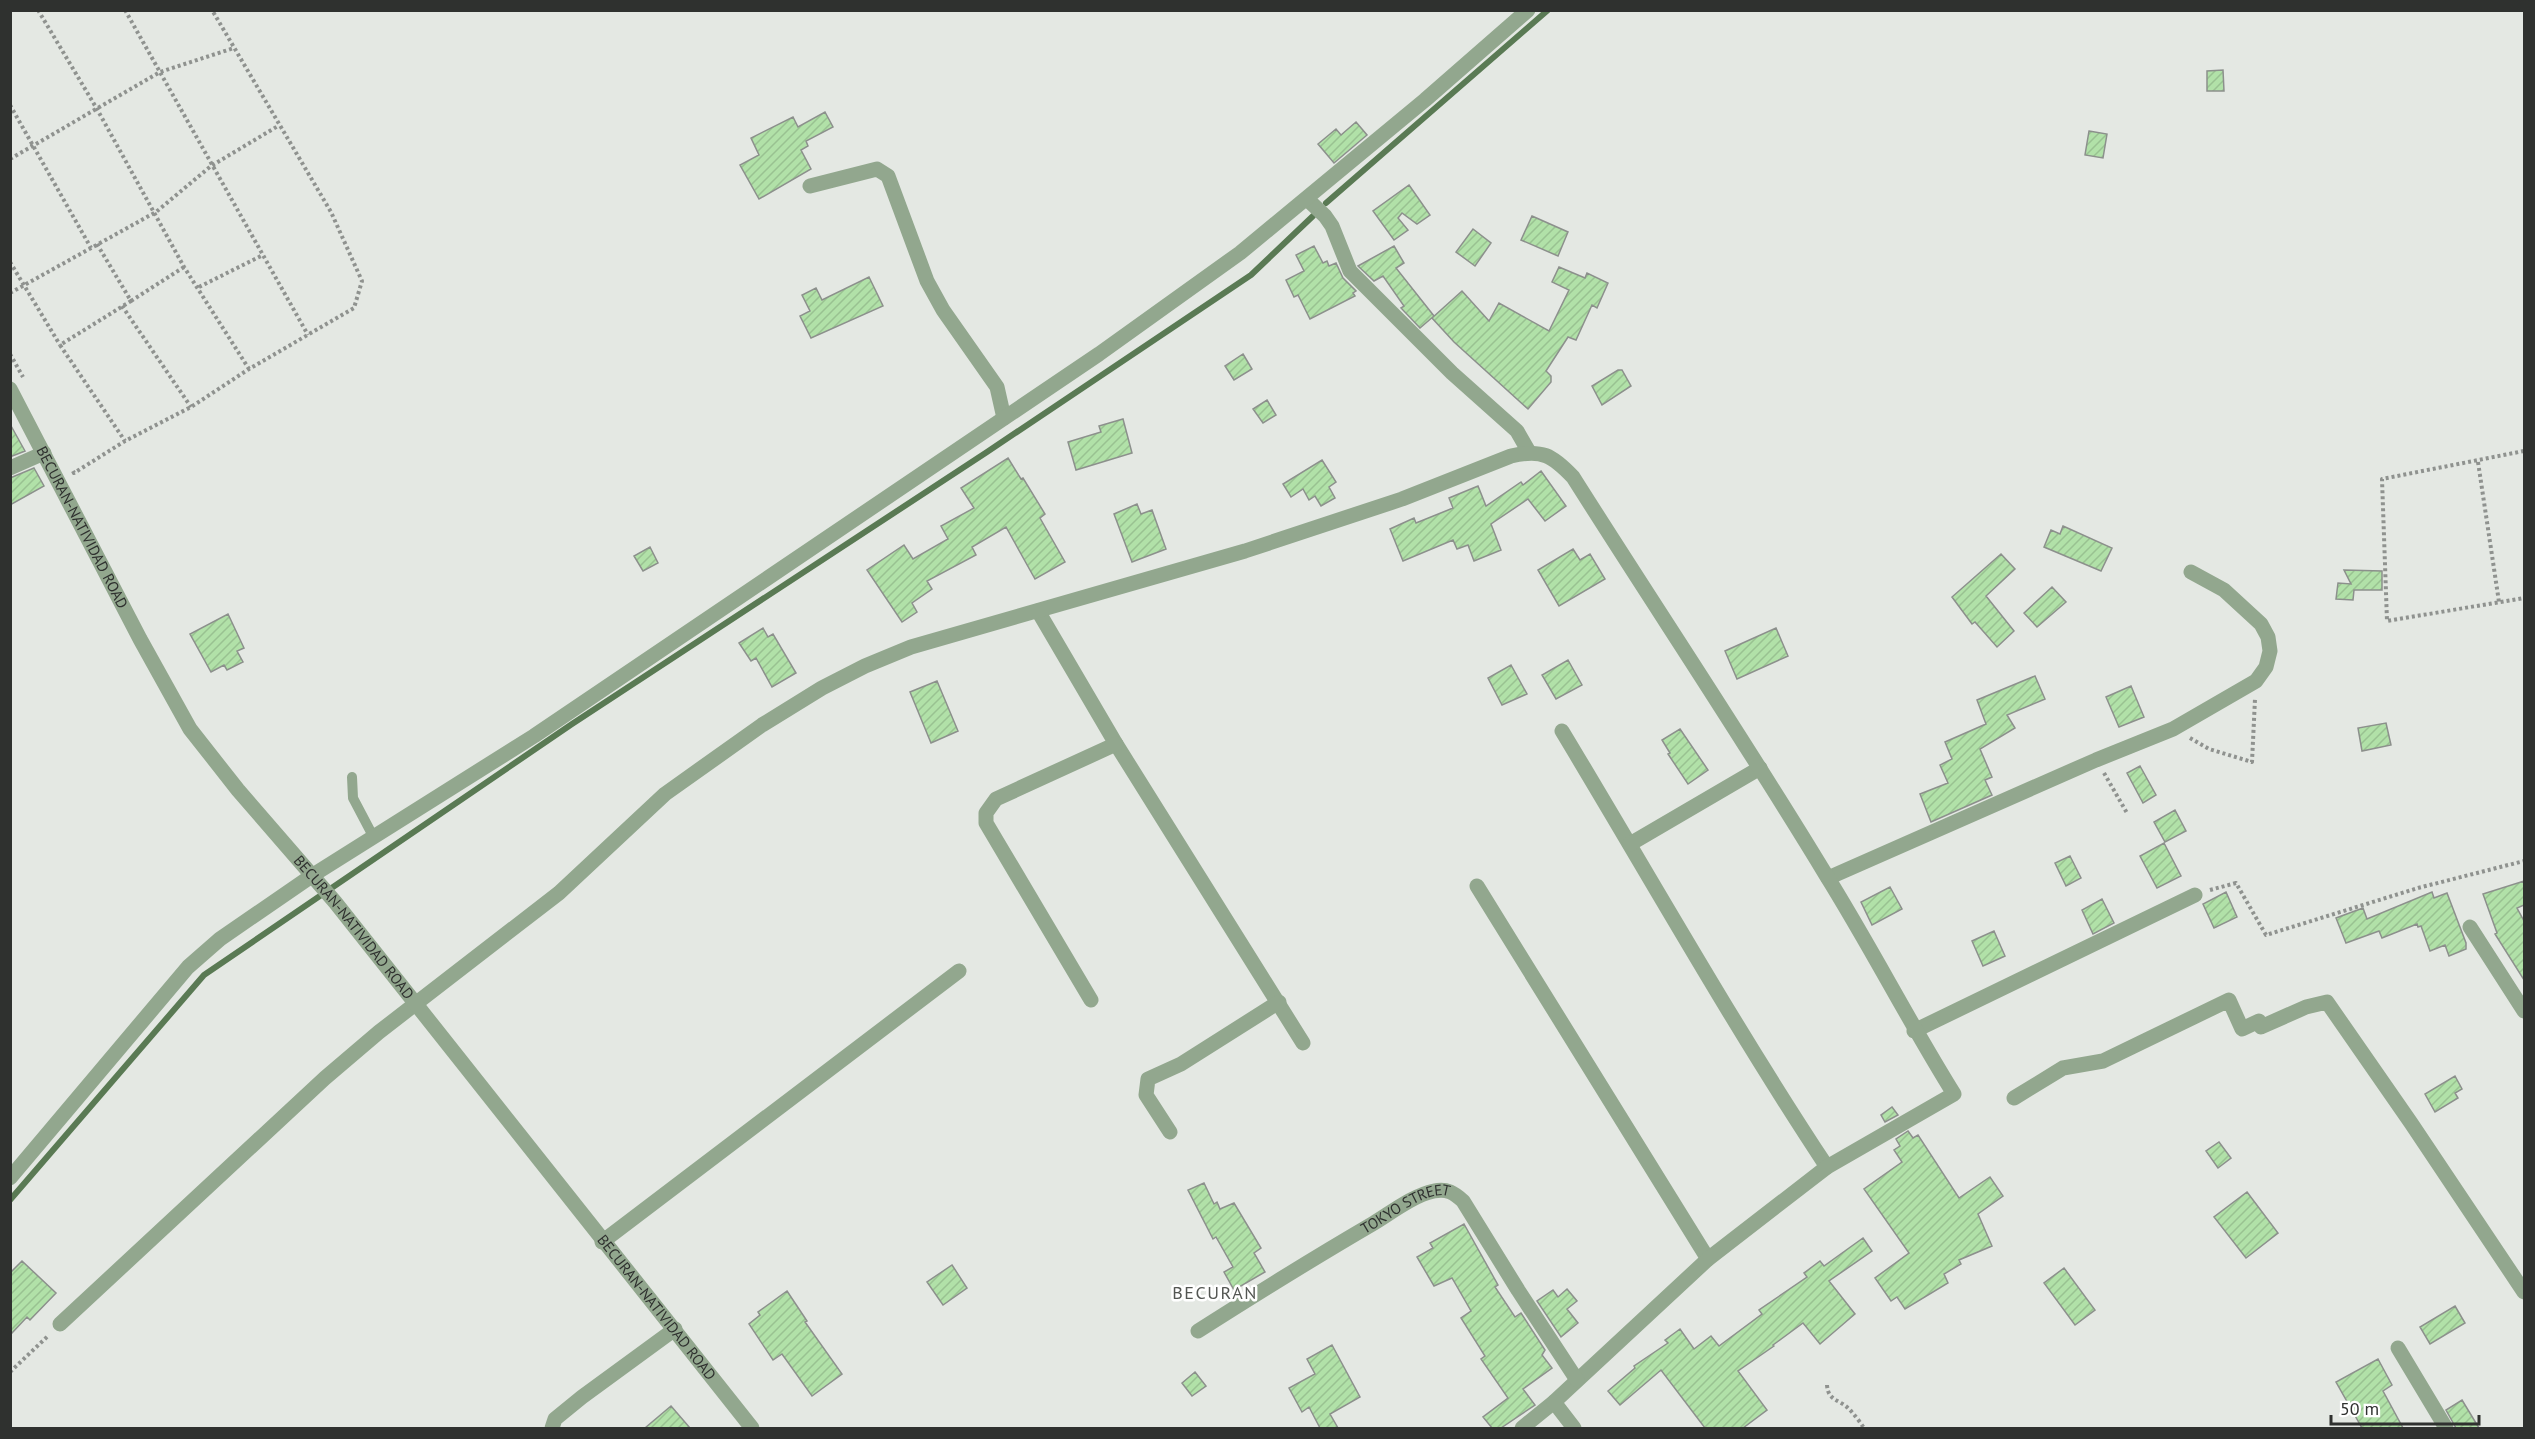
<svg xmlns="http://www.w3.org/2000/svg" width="2535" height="1439" font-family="'PT Sans',sans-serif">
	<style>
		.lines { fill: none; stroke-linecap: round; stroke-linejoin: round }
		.stream { stroke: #5a7a54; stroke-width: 6 }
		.building { fill: url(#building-hatch); stroke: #8c908c; stroke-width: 1.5 }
		.path { stroke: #8f928f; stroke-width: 4; stroke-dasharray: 3 3; stroke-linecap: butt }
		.service { stroke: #92a78e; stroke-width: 10 }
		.minor { stroke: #92a78e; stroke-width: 15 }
		.tertiary { stroke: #92a78e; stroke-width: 15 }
		.labels { text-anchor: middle; stroke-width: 5; stroke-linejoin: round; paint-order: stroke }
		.street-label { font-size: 15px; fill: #2f312f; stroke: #fff }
		.quarter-label { font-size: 18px; letter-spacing: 1.5px; fill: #535652; stroke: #fff }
	</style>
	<defs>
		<pattern id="building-hatch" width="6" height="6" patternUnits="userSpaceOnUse" patternTransform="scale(1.5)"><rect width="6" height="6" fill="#b1e1a8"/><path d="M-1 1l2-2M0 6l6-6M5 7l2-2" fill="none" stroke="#99c291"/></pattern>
	</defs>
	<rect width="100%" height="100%" fill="#e4e8e3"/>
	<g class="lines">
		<path class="stream" d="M1326 203 1548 10
			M10 1200 204 975 572 724 987 452 1251 275 1313 216"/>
	</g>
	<path class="building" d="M2223 70 2224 91H2207V71Z
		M825 112 833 127 806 141 808 146 801 150 811 169 759 199 740 165 759 155 751 138 793 117 798 127Z
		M1356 122 1367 135 1334 163 1318 144 1336 129 1341 135Z
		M2089 131 2107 134 2103 158 2085 155Z
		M1409 185 1430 215 1417 224 1402 213 1398 218 1408 230 1394 240 1373 211Z
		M1532 216 1568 232 1558 256 1521 240Z
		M1473 229 1491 243 1475 266 1456 252Z
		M1314 246 1323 263 1327 261 1329 266 1336 263 1343 278 1356 291 1353 293 1355 296 1310 319 1298 295 1294 297 1286 280 1304 271 1296 255Z
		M1394 246 1404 263 1396 268 1434 316 1420 328 1401 308 1404 306 1383 276 1374 281 1358 266Z
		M1559 267 1585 278 1587 273 1608 283 1597 308 1592 305 1576 340 1568 337 1546 371 1551 376V382L1528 409 1454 342 1432 318 1462 291 1489 321 1499 303 1549 331 1569 290 1552 282Z
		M869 277 883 306 811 338 800 316 810 311 802 295 816 288 822 300Z
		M1243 354 1252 369 1234 380 1225 366Z
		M1618 370H1622L1631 386 1602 405 1592 386Z
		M1267 400 1276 415 1263 423 1253 409Z
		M1123 419 1132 453 1076 470 1068 442 1101 432 1099 426Z
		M10 424 25 451 10 457Z
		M1008 458 1021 479 1023 478 1045 514 1040 518 1065 562 1035 579 1006 527 972 547 976 555 927 581 932 589 912 603 917 612 902 622 867 570 904 545 913 559 948 539 941 526 974 508 961 488Z
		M1322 460 1336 482 1329 487 1335 498 1321 506 1315 496 1309 500 1303 489 1291 497 1283 484Z
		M34 468 44 486 10 505V478Z
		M1541 471 1566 506 1545 521 1528 499 1491 524 1501 550 1474 561 1468 545 1457 549 1453 540 1403 561 1390 529 1414 518 1416 523 1453 508 1449 498 1478 486 1486 506 1521 482 1523 485Z
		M1137 504 1141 514 1152 510 1166 549 1132 562 1114 514Z
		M2063 526 2112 548 2101 571 2044 547 2051 530 2060 534Z
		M650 547 658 563 643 571 634 556Z
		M1573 549 1580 560 1590 554 1605 579 1559 606 1538 570Z
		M2001 554 2015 569 1986 596 2014 631 1997 647 1975 622 1972 624 1952 597Z
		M2344 570 2382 571V590H2354L2353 600 2336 599 2338 583 2351 584Z
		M2052 587 2066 602 2037 627 2024 613Z
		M228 614 244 648 237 651 243 662 227 670 224 665 211 672 190 634Z
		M763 628 768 637 773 634 796 673 772 687 756 658 751 661 739 643Z
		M1776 628 1788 656 1737 679 1725 651Z
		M1568 660 1582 685 1556 699 1542 675Z
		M1511 665 1527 694 1502 705 1488 678Z
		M2035 676 2045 699 2007 715 2015 728 1980 749 1992 777 1985 780 1992 795 1931 822 1920 794 1948 783 1940 765 1952 759 1945 742 1986 724 1977 700Z
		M937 681 958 731 931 743 910 692Z
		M2131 686 2144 717 2119 727 2106 697Z
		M2386 723 2391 745 2362 751 2358 728Z
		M1680 729 1708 770 1688 784 1668 754 1670 753 1662 740Z
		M2140 766 2156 795 2143 803 2127 773Z
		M2175 810 2186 831 2165 842 2154 822Z
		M2164 843 2181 876 2157 888 2140 856Z
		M2070 856 2081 878 2066 886 2055 863Z
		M2524 881V905L2517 908 2524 921V980L2495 934 2497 933 2483 894Z
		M1890 887 1902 909 1872 925 1861 902Z
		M2226 892 2237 917 2214 928 2203 904Z
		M2432 892 2434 898 2447 893 2466 943V949L2449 956 2445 945 2430 951 2421 926 2418 927 2417 924 2382 938 2379 931 2346 943 2336 918 2363 908 2367 919Z
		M2102 899 2114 923 2093 934 2082 910Z
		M1994 931 2005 956 1983 966 1972 941Z
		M2455 1076 2462 1089 2455 1093 2458 1098 2435 1112 2425 1094Z
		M1892 1107 1898 1115 1885 1122 1881 1115Z
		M1908 1131 1913 1138 1918 1135 1959 1198 1990 1177 2003 1196 1978 1214 1992 1246 1959 1260 1961 1264 1944 1274 1948 1283 1905 1309 1897 1297 1891 1301 1875 1278 1909 1253 1864 1189 1902 1162 1894 1150 1900 1146 1896 1139Z
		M2219 1142 2231 1158 2218 1168 2206 1151Z
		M1204 1183 1214 1204 1217 1202 1220 1209 1234 1203 1261 1248 1254 1253 1265 1272 1234 1290 1224 1272 1233 1267 1216 1237 1213 1239 1188 1190Z
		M2247 1192 2278 1233 2246 1258 2214 1217Z
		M1464 1224 1498 1285 1495 1287 1515 1317 1521 1313 1545 1350 1542 1355 1552 1368 1523 1389 1535 1405 1501 1428H1492L1483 1417 1508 1398 1481 1359 1485 1356 1461 1318 1471 1311 1452 1278 1434 1286 1417 1257 1433 1248 1430 1243Z
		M1863 1238 1872 1251 1829 1281 1855 1314 1820 1344 1803 1323 1773 1345 1774 1346 1738 1371 1767 1410 1743 1428H1705L1661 1370 1620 1405 1608 1391 1635 1368 1634 1366 1668 1343 1665 1340 1680 1329 1694 1349 1711 1336 1719 1346 1762 1314 1759 1310 1807 1277 1804 1273 1820 1261 1824 1266Z
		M22 1261 56 1293 30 1320 27 1317 10 1335V1273Z
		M952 1265 967 1288 943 1305 927 1282Z
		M2064 1268 2095 1310 2075 1325 2044 1283Z
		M1567 1289 1577 1301 1567 1309 1578 1323 1561 1337 1537 1301 1553 1290 1558 1297Z
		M787 1291 807 1321 805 1322 842 1374 812 1396 782 1354 773 1360 749 1324 760 1315 758 1312Z
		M2455 1306 2465 1323 2430 1344 2420 1327Z
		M1332 1345 1360 1397 1330 1414 1338 1428H1320L1309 1407 1302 1412 1289 1388 1315 1374 1307 1359Z
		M2378 1359 2392 1385 2383 1391 2403 1428H2362L2336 1382Z
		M1195 1372 1206 1386 1192 1396 1182 1383Z
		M2462 1400 2479 1428H2456L2446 1410Z
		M671 1406 690 1428H645Z"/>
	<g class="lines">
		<path class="path" d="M38 10 97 109 184 267 249 369
			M125 10 308 335
			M10 105 91 248
			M10 159 160 72 234 48
			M97 244 131 301 60 345 125 441
			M10 262 60 345
			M199 287 261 256
			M10 293 156 212 211 166 278 126
			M131 301 184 267
			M122 306 191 407
			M10 354 23 377
			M2524 451 2382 479 2387 621 2524 598
			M2478 462 2499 602
			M73 471 74 473 125 441 191 407 249 369 354 308 362 281 331 212 212 10
			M2190 738 2209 749 2252 762 2255 699
			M2104 773 2127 813
			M2210 890 2236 883 2266 935 2418 888 2524 861
			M10 1372 49 1335
			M1827 1385C1828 1401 1839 1399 1849 1409 1854 1414 1860 1422 1864 1428"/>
		<path class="service" d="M352 777 353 798 373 836"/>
		<g class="minor">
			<path d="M810 186 877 169 888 176 927 281 943 310 997 387 1004 418"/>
			<path d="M1307 199 1325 216 1332 226 1350 271 1452 373 1517 431 1529 452"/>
			<path d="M10 468 44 453"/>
			<path d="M1038 611 1116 744 1303 1043"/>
			<path d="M1562 731C1650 877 1733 1025 1827 1167"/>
			<path d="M1630 844 1760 768"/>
			<path d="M1828 878 2096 760 2173 729 2256 681 2266 667 2270 651 2268 637 2261 624 2224 590 2191 572"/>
			<path d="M1477 886 1708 1259"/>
			<path d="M2470 927 2524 1011"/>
			<path d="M1091 1000 986 823V813L996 799 1116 744"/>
			<path d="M1914 1031 2195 895"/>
			<path d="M2014 1098 2063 1068 2103 1061 2229 1000 2242 1029 2259 1021 2261 1027 2306 1007 2327 1002 2411 1123 2524 1292"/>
			<path d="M1170 1132 1146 1095 1148 1079 1181 1064 1279 1002"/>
			<path d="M10 1178 188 967 220 939 313 875 534 736 1099 354 1240 253 1425 100 1528 10"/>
			<path d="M602 1242 959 971"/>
			<path d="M60 1324 325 1078 379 1032 559 893 665 794 762 725 822 688 865 666 911 647 1245 551 1402 499 1511 456C1542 449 1552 455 1573 477 1657 610 1745 741 1826 875 1871 947 1909 1022 1954 1094L1827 1167 1708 1259 1554 1402 1522 1428"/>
			<path id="s1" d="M1198 1331C1256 1294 1314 1258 1374 1223 1392 1212 1414 1195 1434 1191 1447 1188 1454 1193 1463 1201L1518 1290 1577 1380"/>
			<path d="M2398 1348 2446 1428"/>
			<path d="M1554 1402 1574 1428"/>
			<path d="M552 1428 555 1419 582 1397 675 1329"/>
		</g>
		<path class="tertiary" id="s2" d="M10 389 140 639 190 729 238 790 335 902 752 1428"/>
	</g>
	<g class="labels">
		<g class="street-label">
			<text dy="5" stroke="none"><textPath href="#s2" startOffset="156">BECURAN-NATIVIDAD ROAD</textPath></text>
			<text dy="5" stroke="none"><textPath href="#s2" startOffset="642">BECURAN-NATIVIDAD ROAD</textPath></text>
			<text dy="5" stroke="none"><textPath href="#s1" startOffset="242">TOKYO STREET</textPath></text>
			<text dy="5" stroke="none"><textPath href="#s2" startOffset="1128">BECURAN-NATIVIDAD ROAD</textPath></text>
		</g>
		<g class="quarter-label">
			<text x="1215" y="1299">BECURAN</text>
		</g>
	</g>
	<rect width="2535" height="1439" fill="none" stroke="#2f312f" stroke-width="24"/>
	<path d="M2331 1415v9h148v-9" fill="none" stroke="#2f312f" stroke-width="3"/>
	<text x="2340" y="1415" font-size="18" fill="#2f312f" stroke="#ffffff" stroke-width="4.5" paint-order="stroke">50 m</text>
</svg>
